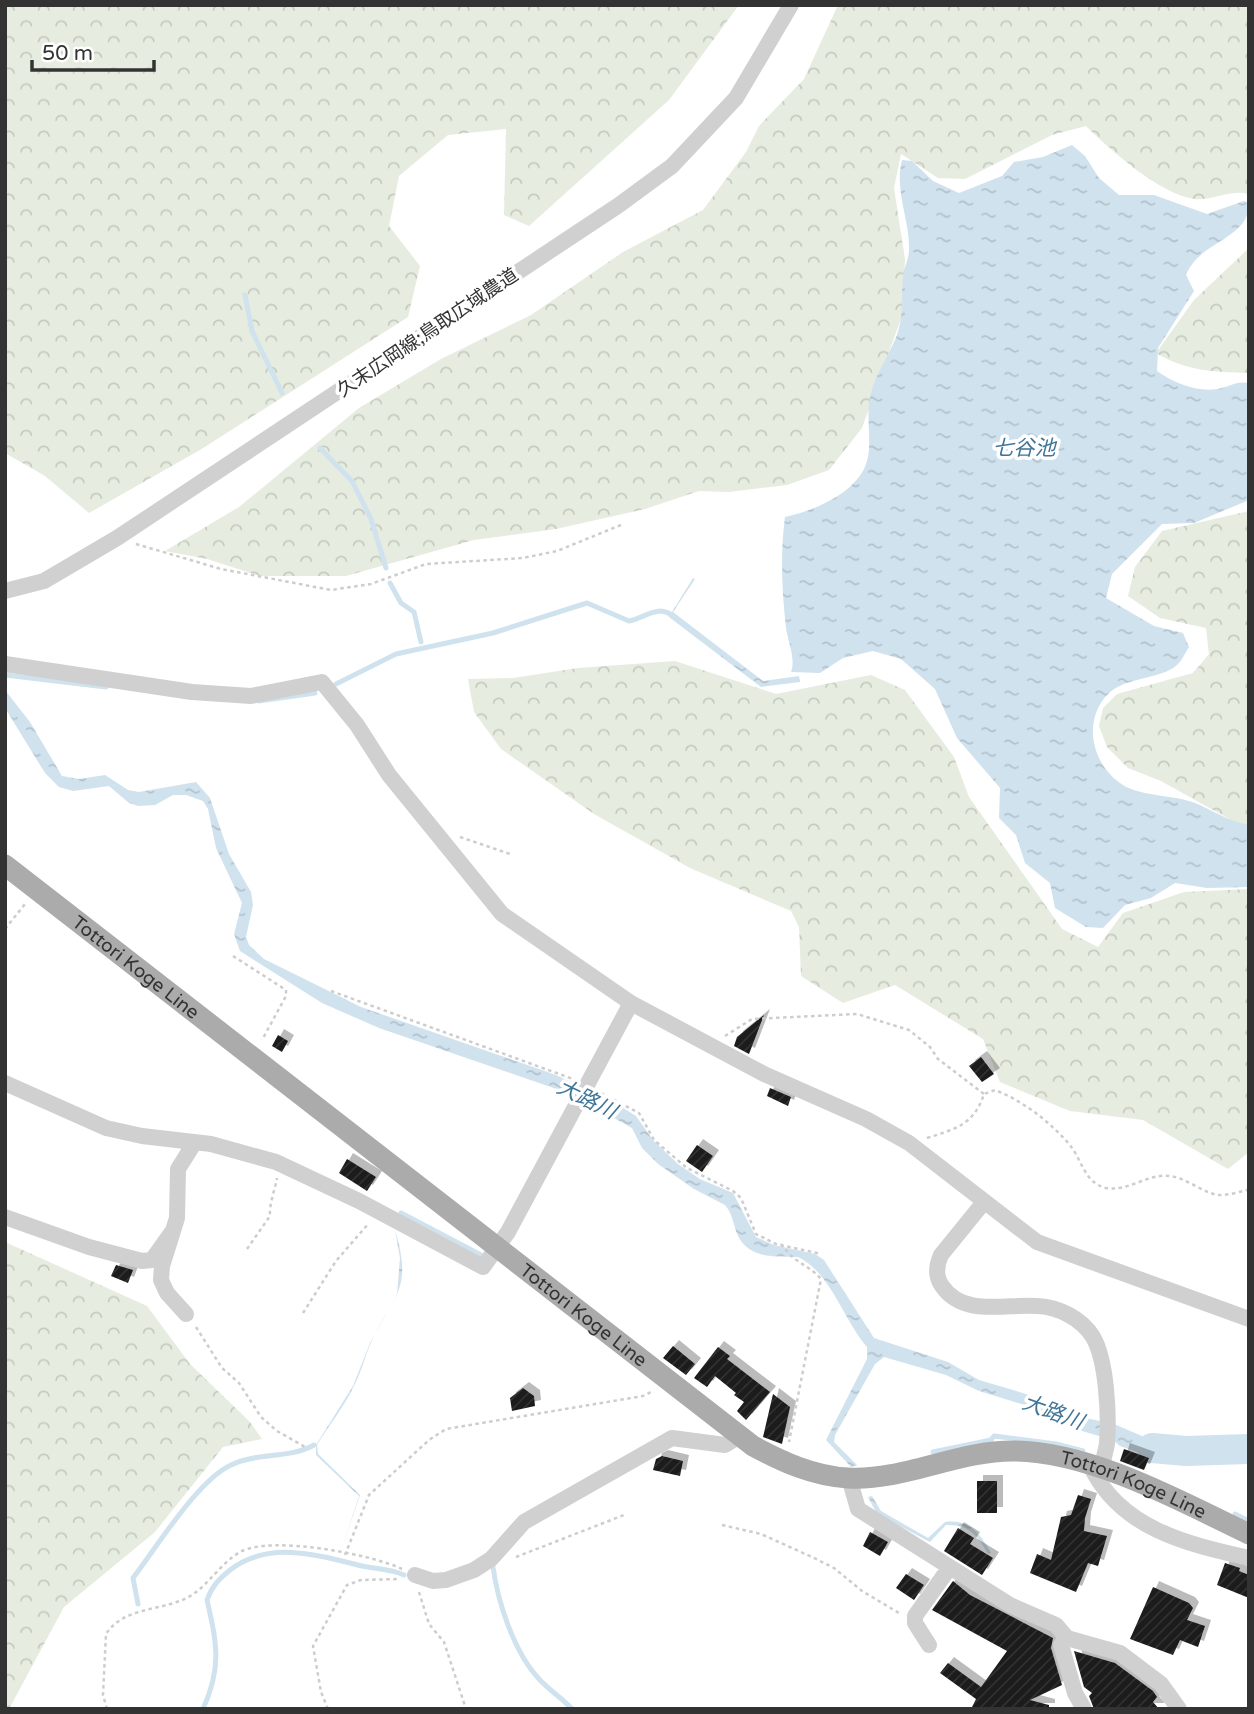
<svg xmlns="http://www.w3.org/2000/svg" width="1254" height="1714" font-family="'Varela Round','Noto Sans JP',sans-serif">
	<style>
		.forest { fill: url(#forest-crowns) }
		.water { fill: url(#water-ripples) }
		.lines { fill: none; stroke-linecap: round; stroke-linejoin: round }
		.stream { stroke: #cfe2ee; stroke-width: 5 }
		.river { stroke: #cfe2ee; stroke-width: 30 }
		.building { fill: url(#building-hatch); filter: url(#shadow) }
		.path { stroke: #cdcdcd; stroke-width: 2.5; stroke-dasharray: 3.5 3.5; stroke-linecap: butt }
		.minor { stroke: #d0d0d0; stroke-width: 16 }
		.major { stroke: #ababab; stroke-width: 21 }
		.labels { text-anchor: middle; stroke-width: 7; stroke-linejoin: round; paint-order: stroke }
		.street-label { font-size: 19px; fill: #333; stroke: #fff }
		.water-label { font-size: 21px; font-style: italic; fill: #3f7597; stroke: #fff }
	</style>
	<defs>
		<pattern id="forest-crowns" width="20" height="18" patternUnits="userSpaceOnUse" patternTransform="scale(1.75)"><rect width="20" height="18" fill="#e6ecdf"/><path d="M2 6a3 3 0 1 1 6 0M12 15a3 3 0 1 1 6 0" fill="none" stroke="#c6cbc0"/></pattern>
		<pattern id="water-ripples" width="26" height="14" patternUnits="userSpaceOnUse" patternTransform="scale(1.75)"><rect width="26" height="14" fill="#cfe2ee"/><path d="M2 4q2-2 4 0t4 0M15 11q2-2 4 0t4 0" fill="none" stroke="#b2c2cd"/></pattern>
		<pattern id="building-hatch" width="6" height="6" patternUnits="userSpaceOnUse" patternTransform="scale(1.75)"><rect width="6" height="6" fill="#1a1a1a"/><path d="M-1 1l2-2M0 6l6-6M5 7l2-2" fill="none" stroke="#333"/></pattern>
		<filter id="shadow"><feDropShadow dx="6" dy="-6" stdDeviation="0" flood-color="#0004"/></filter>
	</defs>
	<rect width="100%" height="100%" fill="#fff"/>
	<path class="forest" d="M5 5H739L669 100 529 226 504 215 506 129 448 135 399 176 389 226 420 266 408 317 200 450 89 513 45 476 5 453Z
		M838 5H1249V194C1231 189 1212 201 1194 199 1160 194 1110 150 1086 126L1052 135 965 179 938 178 901 154 894 188 905 259 903 313 862 428 829 470 787 485 729 492 699 491 645 509 556 529 474 540 346 576H260L207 559 165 551 239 507 359 408 441 359 531 315 623 252 703 210 746 152 759 126 804 79Z
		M1249 248V373C1214 372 1186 371 1156 353L1194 300Z
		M1249 511V830L1161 781 1128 768 1107 747 1099 726 1103 708 1117 694 1193 673 1209 654 1206 628 1160 618 1128 596 1135 567 1162 531Z
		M675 661 776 694 871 675 905 690 954 757 969 797 1062 929 1098 947 1123 913 1184 892 1249 889V1152L1228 1169 1143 1120 1070 1111 1000 1082 983 1039 895 985 843 1003 801 976 799 927 791 911 690 868 594 814 501 749 474 712 468 679 513 678 578 668Z
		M5 1242 147 1306 190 1364 250 1422 262 1439 223 1447 155 1532 64 1607 9 1709H5Z"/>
	<path class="water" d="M1072 145 1085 156 1099 178 1119 195H1154L1207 214 1244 201 1249 203C1249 240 1200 240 1186 275L1194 291 1158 348 1157 371C1173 383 1201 394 1222 388 1233 385 1237 381 1249 383V500L1194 523 1162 524 1112 574 1106 598 1154 626 1183 633 1189 647C1185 653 1182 661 1177 665 1162 679 1126 677 1109 693 1081 720 1092 766 1123 785 1139 796 1175 795 1195 803 1214 811 1228 821 1249 825V887L1207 888 1175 883 1151 898 1125 905 1103 928 1086 927 1055 908 1050 883 1025 863 1016 835 999 818 1000 788 957 738 935 689 901 659 873 651 843 658 820 673 791 672C796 659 788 642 786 628 782 591 780 555 785 517 811 511 842 499 859 477 876 455 866 429 869 404 872 378 888 358 897 335 904 315 901 296 903 276 904 267 909 259 909 250 910 219 894 191 902 160L912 161 933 181 959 193 1002 176 1014 162 1043 157Z
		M693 578 695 579 673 612 763 681 799 676 800 682 761 687 669 617Z
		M5 690 30 722 62 776 79 779 105 775 128 790 139 792 196 782 210 798 229 854 251 892 253 905 246 937 249 945 264 959 361 1007 556 1075 617 1104 636 1116 653 1140 678 1164 700 1179 733 1193 756 1237 774 1245 815 1254 824 1260 874 1338 948 1362 979 1380 1026 1394 1072 1415 1114 1424 1170 1448 1187 1447 1192 1457 1166 1459 1149 1456 1120 1446 1113 1440 1068 1427 1028 1406 979 1391 946 1375 884 1357 875 1364 835 1435 834 1442 857 1465 851 1467 826 1440 867 1359V1347C843 1319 831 1273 798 1257 778 1256 750 1260 738 1236 733 1225 733 1214 725 1205L694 1189 658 1164 642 1148 632 1128 571 1094 379 1028 322 1003 240 951 234 934 242 903 216 848 208 809 203 801 186 795H173L155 805 138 806 129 803 109 786 73 791 59 787 45 773 5 708Z
		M395 1230C414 1292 392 1295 370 1345 364 1359 361 1373 354 1386 344 1407 329 1425 317 1445L318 1454 360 1495 343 1545 359 1496 316 1455V1445L353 1386 370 1343 397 1295 400 1258Z
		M872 1496 881 1511 928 1538 945 1522C969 1519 980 1533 991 1553L988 1554C978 1536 969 1524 946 1525L930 1542 877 1514 868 1497Z"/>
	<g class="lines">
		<path class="stream" d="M245 295 252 331 282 393
			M320 448 352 481 371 519 386 568
			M390 583 401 603 414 612 421 642
			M5 675 106 687
			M336 684 396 654 493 633 587 603 629 621C645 618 659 603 674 617
			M259 701 315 693
			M401 1213 481 1255
			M933 1452 991 1440 994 1436 1056 1444 1083 1451
			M1235 1514 1249 1521
			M493 1567C498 1603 514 1652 539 1679 549 1690 562 1698 572 1709
			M138 1604 133 1578C156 1548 198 1480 231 1465 258 1452 289 1459 314 1445
			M203 1709C222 1667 217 1644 207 1600 212 1586 219 1579 230 1570 269 1540 318 1555 362 1566 376 1569 391 1569 404 1575"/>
		<path class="river" d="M1152 1448 1186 1451 1249 1449"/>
	</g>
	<path class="building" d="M764 1015 749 1054 734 1046 737 1037Z
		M278 1035 288 1041 282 1052 272 1046Z
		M981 1057 994 1074 982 1082 969 1066Z
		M770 1088 791 1097 788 1106 767 1096Z
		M697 1145 713 1156 702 1172 686 1161Z
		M347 1159 376 1177 367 1191 339 1173Z
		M116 1265 133 1270 128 1283 111 1276Z
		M673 1346 695 1364 686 1375 663 1358Z
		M718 1347 730 1356 727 1359 770 1392 746 1420 737 1411 744 1402 734 1395 736 1393 715 1376 707 1387 694 1378Z
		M523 1388 534 1396 535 1406 512 1411 510 1398Z
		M773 1394 790 1407 782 1444 763 1437Z
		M1124 1449 1149 1458 1144 1470 1120 1461Z
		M662 1456 683 1461 680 1476 653 1470 656 1459Z
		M977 1481H997V1513H977Z
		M1078 1495 1091 1499 1085 1518 1084 1531 1107 1536 1098 1566 1088 1563 1076 1592 1030 1573 1037 1554 1051 1560 1061 1517 1071 1515Z
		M958 1528 974 1538 970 1544 993 1558 982 1575 944 1551Z
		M870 1532 888 1542 880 1556 863 1546Z
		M1225 1563 1240 1568 1239 1571 1249 1575V1598L1217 1585Z
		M906 1574 924 1585 914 1600 896 1588Z
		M953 1581 970 1595 1053 1638 1051 1648 1062 1685 1030 1700 1049 1705V1709H971L976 1699 940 1673 948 1663 981 1687 1007 1651 932 1610Z
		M1153 1587 1189 1603 1193 1608 1187 1620 1205 1626 1198 1647 1180 1640 1173 1655 1130 1639Z
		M1074 1651 1115 1663 1153 1691 1157 1697 1153 1702 1159 1709H1094L1089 1696 1092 1693 1084 1687Z"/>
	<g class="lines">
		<path class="path" d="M136 544 221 569 331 590 371 584 426 564 523 558 557 551 621 525
			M460 837 513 855
			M5 929 25 904
			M233 956 286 990V996L262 1040
			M331 991 573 1079
			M725 1036 752 1019 857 1014 909 1030 930 1047 938 1059 984 1094
			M601 1093 639 1113 654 1140 687 1168 733 1191 741 1198 756 1234 776 1244 821 1254
			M927 1138C955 1129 974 1125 984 1094L995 1090C1023 1101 1049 1121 1069 1144 1082 1159 1084 1183 1106 1188 1128 1192 1148 1173 1170 1176 1187 1178 1206 1195 1220 1195 1229 1195 1239 1192 1247 1190
			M781 1244C795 1264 808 1264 821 1279L789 1442
			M247 1249 270 1216C269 1204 275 1190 277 1178
			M303 1313 336 1261 369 1223
			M196 1327 222 1368 239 1383 261 1417 277 1431 307 1448
			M722 1525 761 1534 812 1557 834 1568 862 1591 899 1613
			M345 1555 369 1495 429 1440 446 1429 643 1396 653 1391
			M516 1557 624 1515
			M419 1592 429 1624 444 1642 466 1709
			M107 1709 103 1695 106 1634C125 1605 165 1612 192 1595 209 1584 220 1564 240 1552 270 1535 371 1554 402 1569
			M328 1709 321 1692 313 1646 347 1585 361 1580 399 1579"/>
		<path class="minor" d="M5 591 44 581 117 538 619 205 672 166 736 98 791 5
			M5 664 192 692 251 696 322 682 357 725 389 775 502 914 631 1003 764 1074 866 1119 909 1143 1037 1242 1249 1319
			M5 1083 106 1128 142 1136 211 1144 276 1162 359 1201 483 1267 508 1232 631 1003
			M984 1202 941 1255C936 1266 935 1276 942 1286 964 1318 1007 1303 1038 1306 1059 1307 1082 1319 1093 1337 1107 1361 1109 1416 1107 1443 1106 1452 1102 1461 1102 1470
			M5 1217 89 1247 142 1261 152 1260 172 1232
			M186 1314 167 1293 161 1280 162 1266 177 1218 178 1169 195 1142
			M1090 1465C1119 1528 1186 1544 1249 1558
			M849 1478 858 1509 1010 1605 1056 1625 1067 1638 1120 1653 1161 1684 1179 1709
			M415 1575 433 1581 446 1580 474 1570 491 1559 524 1522 672 1438 725 1445 740 1436
			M1067 1638 1061 1645 1075 1693 1084 1709
			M929 1645 915 1623V1616L950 1567"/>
		<path class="major" id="s1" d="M5 865 753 1446C783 1462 813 1476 848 1478 905 1481 958 1450 1015 1451 1092 1452 1180 1501 1249 1534"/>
	</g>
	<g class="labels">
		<g class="street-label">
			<text transform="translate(427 332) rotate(-34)" y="7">久末広岡線;鳥取広域農道</text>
			<text dy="7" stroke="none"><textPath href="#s1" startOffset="166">Tottori Koge Line</textPath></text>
			<text dy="7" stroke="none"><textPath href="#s1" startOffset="733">Tottori Koge Line</textPath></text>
			<text dy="7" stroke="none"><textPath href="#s1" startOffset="1342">Tottori Koge Line</textPath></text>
		</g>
		<g class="water-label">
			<text x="1024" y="455">七谷池</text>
			<text transform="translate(587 1099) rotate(26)" y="7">大路川</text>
			<text transform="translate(1053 1412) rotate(20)" y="7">大路川</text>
		</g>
	</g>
	<rect width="1254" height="1714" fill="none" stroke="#333333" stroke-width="14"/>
	<path d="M32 60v10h122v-10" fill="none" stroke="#333333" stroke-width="3.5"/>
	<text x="42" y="60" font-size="21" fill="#333333" stroke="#ffffff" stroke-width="5" paint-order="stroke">50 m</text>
</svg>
